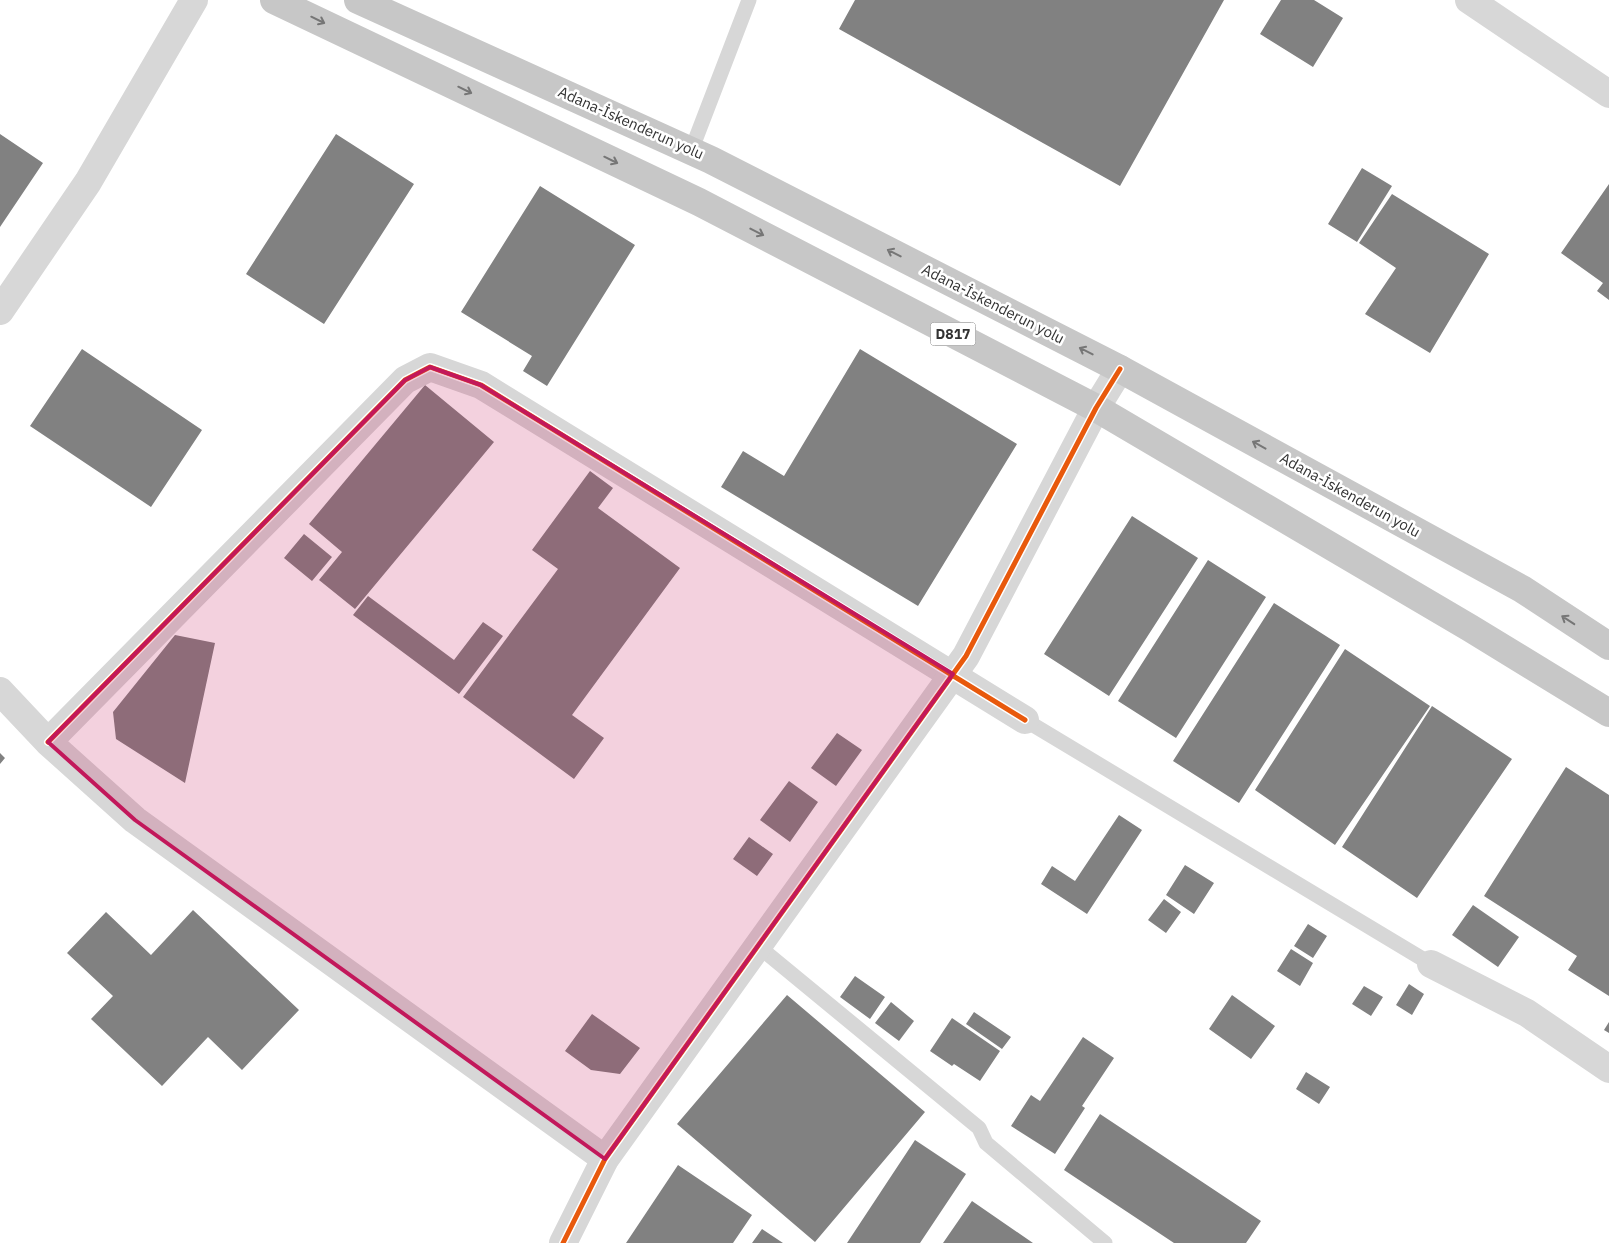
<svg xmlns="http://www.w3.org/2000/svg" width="1609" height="1243" font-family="'IBM Plex Sans',sans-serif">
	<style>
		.building { fill: #818181 }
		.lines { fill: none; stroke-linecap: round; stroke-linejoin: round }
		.service { stroke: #d7d7d7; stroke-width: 15 }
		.minor { stroke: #d7d7d7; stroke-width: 28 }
		.tertiary { stroke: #d7d7d7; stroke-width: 28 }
		.trunk { stroke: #c7c7c7; stroke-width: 28 }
		.cycleway-casing { stroke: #fff; stroke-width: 8 }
		.cycleway { stroke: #e8590c; stroke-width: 5 }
		.oneway { stroke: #767676 }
		.marked { fill: #c2185b; fill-opacity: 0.2; stroke: #c2185b; stroke-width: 4; stroke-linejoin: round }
		.labels { text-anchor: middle; stroke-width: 5; stroke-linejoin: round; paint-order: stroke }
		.shield { fill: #fff; stroke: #707070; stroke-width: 1 }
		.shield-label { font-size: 14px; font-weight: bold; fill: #333 }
		.street-label { font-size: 15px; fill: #333; stroke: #fff }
	</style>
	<rect width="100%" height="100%" fill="#fff"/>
	<path class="building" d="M855 0H1224L1120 186 839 29Z
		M1281 0H1314L1343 18 1313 67 1260 34Z
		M0 134 43 163 0 227Z
		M336 134 414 184 324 324 246 274Z
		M1362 168 1392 186 1357 242 1328 224Z
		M1609 184V300L1597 291 1603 283 1561 253Z
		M540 186 635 245 547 386 523 371 532 356 461 312Z
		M1392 194 1489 254 1430 353 1365 314 1396 268 1359 243Z
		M82 349 202 430 151 507 30 426Z
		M860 349 1017 444 918 606 721 487 743 451 784 476Z
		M425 385 494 442 355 609 319 580 342 552 309 524Z
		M590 471 613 488 598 508 680 568 572 715 604 738 574 779 463 697 558 569 532 550Z
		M1132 516 1198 558 1109 696 1044 654Z
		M304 534 332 557 312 581 284 558Z
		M1208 560 1266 597 1176 738 1118 701Z
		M368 596 454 660 483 622 503 636 459 694 353 615Z
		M1274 603 1340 645 1239 803 1173 761Z
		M175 635 215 643 185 783 116 739 113 712Z
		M1345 649 1430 706 1335 845 1255 790Z
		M1432 706 1512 759 1417 898 1342 847Z
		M837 733 862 750 836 786 811 768Z
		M0 753 5 758 0 764Z
		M1566 767 1609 795V996L1568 970 1577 956 1484 896Z
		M789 781 818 802 790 842 760 820Z
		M1119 815 1142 830 1087 914 1041 884 1052 866 1075 881Z
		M749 837 773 854 757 876 733 859Z
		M1185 865 1214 883 1194 914 1166 895Z
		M1164 899 1181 912 1166 933 1148 920Z
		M1473 905 1519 937 1498 967 1452 935Z
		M193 910 299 1010 242 1070 208 1037 162 1086 91 1019 113 996 67 953 106 912 151 955Z
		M1308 924 1327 936 1313 958 1294 946Z
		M1291 949 1313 963 1300 986 1277 971Z
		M855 976 885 997 870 1019 840 997Z
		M1409 984 1424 994 1412 1015 1396 1005Z
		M1364 986 1383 997 1371 1016 1352 1004Z
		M787 995 925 1112 815 1242 677 1124Z
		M1232 995 1275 1026 1251 1059 1209 1029Z
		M891 1002 914 1021 899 1041 875 1023Z
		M974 1012 1011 1037 1002 1049 966 1024Z
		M592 1014 640 1048 620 1074 591 1070 565 1051Z
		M952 1018 1000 1051 980 1081 954 1064 952 1066 930 1051Z
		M1609 1022V1033L1604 1030Z
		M1083 1037 1114 1058 1082 1106 1085 1108 1055 1154 1011 1126 1031 1095 1040 1101Z
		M1306 1072 1330 1087 1319 1104 1296 1089Z
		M1100 1114 1261 1221 1246 1243H1174L1064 1170Z
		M915 1140 966 1174 920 1243H847Z
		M678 1165 752 1215 733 1243H626Z
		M972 1201 1033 1243H943Z
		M762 1229 783 1243H752Z"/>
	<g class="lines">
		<path class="service" d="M691 151 749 0
			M1025 720 1431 964
			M758 946 979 1128 986 1143 1105 1243"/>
		<path class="minor" d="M0 311 88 182 194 0
			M0 691 48 742 135 820 605 1159
			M48 742 405 380 430 367 481 385 1025 720
			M1431 964 1527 1013 1609 1069"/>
		<path class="tertiary" d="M1469 0 1609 94
			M563 1243 605 1159 966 656 1096 408 1120 369"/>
		<path class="trunk" d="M274 0 699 202 1096 408 1470 628 1609 713
			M358 0 711 160 1120 369 1522 589 1609 646"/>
		<g class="cycleway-casing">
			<path id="cycleway" d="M48 742 405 380 430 367 481 385 1025 720
				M563 1243 605 1159 966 656 1096 408 1120 369"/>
		</g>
		<use href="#cycleway" class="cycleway"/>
	</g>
	<defs><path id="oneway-shaft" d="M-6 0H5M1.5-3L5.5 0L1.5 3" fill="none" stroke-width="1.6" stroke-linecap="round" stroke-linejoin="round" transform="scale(1.25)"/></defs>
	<g class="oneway">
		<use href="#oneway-shaft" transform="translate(318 20) rotate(26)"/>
		<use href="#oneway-shaft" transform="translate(465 90) rotate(26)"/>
		<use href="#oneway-shaft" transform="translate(611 160) rotate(26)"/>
		<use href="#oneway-shaft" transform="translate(757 232) rotate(27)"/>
		<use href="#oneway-shaft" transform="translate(894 253) rotate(-153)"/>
		<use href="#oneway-shaft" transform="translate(1086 351) rotate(-153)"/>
		<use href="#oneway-shaft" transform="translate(1259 445) rotate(-151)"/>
		<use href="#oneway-shaft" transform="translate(1568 620) rotate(-147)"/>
	</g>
	<path class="marked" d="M430 367 481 385 953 674 605 1159 135 820 48 742 405 380Z"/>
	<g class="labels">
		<rect class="shield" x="930.5" y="322.5" width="45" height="23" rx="4"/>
		<g class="shield-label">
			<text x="953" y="339">D817</text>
		</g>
		<g class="street-label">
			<text transform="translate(631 123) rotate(24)" y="5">Adana-İskenderun yolu</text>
			<text transform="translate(993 304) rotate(27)" y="5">Adana-İskenderun yolu</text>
			<text transform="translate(1350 495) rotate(29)" y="5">Adana-İskenderun yolu</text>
		</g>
	</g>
</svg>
